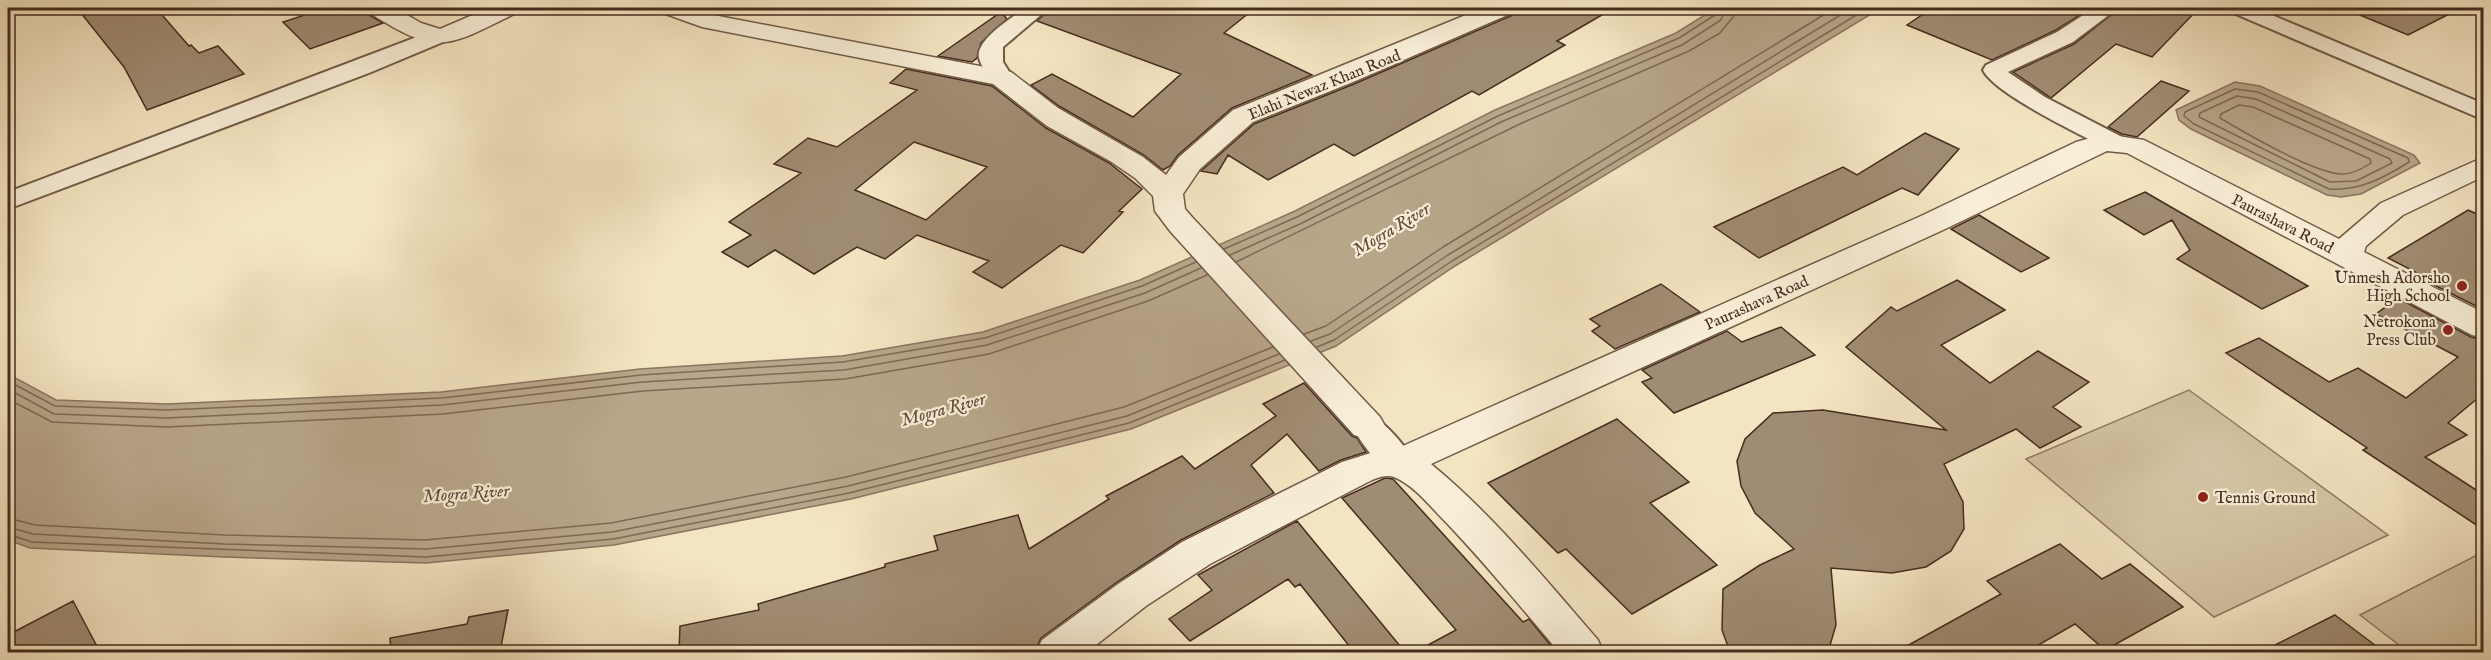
<svg xmlns="http://www.w3.org/2000/svg" width="2491" height="660" font-family="'IM FELL English',serif">
	<style>
		.green { fill: #d6c6a6; stroke: #8e7962; stroke-width: 1.5 }
		.water { fill: #b8a68a; stroke: #8a755f; stroke-width: 1.5 }
		.lines { fill: none; stroke-linecap: round; stroke-linejoin: round }
		.shore { stroke: #7e6954; stroke-width: 1.5 }
		.building { fill: #a08c73; stroke: #452c1e; stroke-width: 1.5; fill-rule: evenodd }
		.minor-casing { stroke: #715a47; stroke-width: 4 }
		.tertiary-casing { stroke: #715a47; stroke-width: 3 }
		.minor { fill: #f8eed7; fill-rule: evenodd }
		.tertiary { fill: #f8eed7; fill-rule: evenodd }
		.poi-dot { fill: #8f2418; stroke: #f8eed7; stroke-width: 2 }
		.labels { text-anchor: middle; stroke-width: 4.5; stroke-linejoin: round; paint-order: stroke }
		.street-label { font-size: 16px; fill: #452c1e; stroke: #f8eed7 }
		.poi-label { font-size: 16px; fill: #452c1e; stroke: #f8eed7; text-anchor: end }
		.water-label { font-size: 18px; font-style: italic; fill: #624a39; stroke: #f8eed7 }
	</style>
	<rect width="100%" height="100%" fill="#f4e5c2"/>
	<filter id="stains"><feTurbulence type="fractalNoise" baseFrequency=".00333" numOctaves="4"/><feColorMatrix values="0 0 0 0 .2 0 0 0 0 .09 0 0 0 0 .02 0 0 0 .5 -.17"/></filter>
	<radialGradient id="worn" r=".72"><stop offset=".6" stop-color="#630" stop-opacity="0"/><stop offset="1" stop-color="#630" stop-opacity=".3"/></radialGradient>
	<path class="green" d="M2189 390 2388 535 2214 617 2026 459Z
		M2483 552V652H2408L2360 615Z"/>
	<path class="water" d="M1716 8H1881L1455 266 1336 346 1131 429 851 499 614 545 426 563 224 557 30 548 8 540V374L56 400 167 404 441 392 640 369 842 356 983 332 1140 280 1295 211 1495 110 1676 33Z
		M2235 82 2260 86 2414 155 2420 163 2361 194 2341 197 2327 195 2191 129 2179 120 2176 110Z"/>
	<g class="lines">
		<path class="shore" d="M2235 89 2258 92 2408 158 2409 162C2384 178 2359 191 2329 189L2194 124 2184 116 2185 112Z
			M2237 96 2256 99 2390 159 2392 163 2356 181 2330 182 2199 117 2200 113Z
			M2239 105 2253 107 2370 159 2371 163C2362 169 2351 175 2340 174 2311 171 2247 134 2220 118L2221 114Z
			M1224 249 1297 217 1498 116 1679 38 1715 15 1718 8
			M1230 255 1300 224 1501 122 1682 45 1721 20 1726 8
			M1236 262 1524 122 1689 51 1720 33 1733 17 1735 8
			M1304 334 1326 326 1443 247 1835 8
			M1311 341 1330 334 1448 255 1852 8
			M1317 347 1334 340 1452 261 1868 8
			M8 381 55 406 167 410 442 398 641 375 843 362 985 338 1142 286 1196 262
			M8 389 54 414 167 418 442 405 642 382 844 370 987 345 1145 293 1201 268
			M8 399 52 422 167 427 443 414 643 391 845 379 989 354 1148 301 1207 275
			M8 518 35 525 225 535 425 540 611 523 846 477 1124 407 1273 347
			M8 527 33 534 225 544 426 549 612 532 848 486 1127 416 1279 354
			M8 534 32 542 426 557 613 539 849 493 1129 423 1285 360"/>
	</g>
	<path class="building" d="M77 8H156L189 46 191 45 199 53 218 46 244 74 147 110 124 67Z
		M326 8H365L369 15 383 23 310 49 283 22Z
		M1051 8H1255L1224 33 1312 75 1232 108 1178 155 1170 166 1163 170 1144 155 1059 106 1031 85 1052 74 1133 117 1181 74 1037 21Z
		M1517 8H1614L1557 41 1565 45 1479 95 1472 91 1354 156 1334 144 1268 180 1228 155 1217 174 1201 171 1254 124 1354 84 1513 15Z
		M1932 8H2091L2056 30 1992 60 1907 25Z
		M2120 8H2199L2152 57 2116 44 2051 98 2013 72 2074 44Z
		M2343 8H2461L2408 35Z
		M1001 12 1007 19 981 43 977 58 972 62 938 56Z
		M906 69 992 86 1046 128 1109 163 1142 189 1119 211 1123 212 1083 253 1061 245 1002 288 973 272 989 261 917 235 885 259 857 247 814 274 775 250 748 267 722 252 751 235 729 222 801 173 774 164 808 138 837 147 917 90 890 83ZM914 142 987 167 926 220 855 190Z
		M2161 81 2189 91 2137 137 2122 134 2108 127Z
		M1925 133 1959 149 1918 195 1902 188 1759 258 1714 227 1843 167 1857 175Z
		M2145 192 2183 214 2308 286 2262 309 2177 259 2190 250 2172 220 2144 235 2104 210Z
		M2468 210 2484 217V310L2424 280 2427 278 2388 258Z
		M1979 215 2049 258 2021 272 1951 229Z
		M1957 280 2005 310 1941 345 1990 383 2038 351 2089 382 2053 407 2081 427 2040 448 2016 429 1944 464 1963 502 1964 529 1951 551 1926 567 1892 573 1831 568 1836 625 1828 652H1730L1722 630 1723 589 1760 565 1794 549 1755 513 1741 486 1737 461 1745 439 1773 413 1823 410 1946 430 1846 347 1891 307 1897 311Z
		M1661 284 1700 312 1615 349 1592 331 1600 326 1590 319Z
		M2398 298 2471 337 2484 340V393L2448 423 2467 435 2425 457 2484 495V530L2363 450 2367 448 2226 353 2259 338 2329 382 2358 368 2406 398 2458 357 2376 314Z
		M1781 327 1815 355 1674 413 1642 382 1652 378 1642 370 1727 331 1742 342Z
		M1304 383 1352 436 1357 438 1366 452 1341 460 1319 471 1287 434 1251 465 1274 493 1181 540 1117 582 1041 638 1034 652H679L680 626 759 610 758 604 885 567V564L938 550 934 536 1018 515 1029 549 1109 499 1106 496 1182 456 1195 469 1276 416 1263 404Z
		M1617 419 1689 482 1650 503 1717 565 1632 614 1566 549 1558 553 1488 483Z
		M1385 478 1393 479 1523 622 1529 619 1556 652H1415L1456 630 1342 498Z
		M1297 521 1405 652H1354L1300 584 1295 587 1288 579 1190 641 1169 619 1212 590 1198 575Z
		M2060 544 2102 579 2130 564 2183 607 2105 650 2075 624 2026 652H1896L2001 594 1987 581Z
		M73 601 100 652H8V635Z
		M508 610 500 652H391L390 638 467 624 469 617Z
		M2335 615 2384 652H2261Z"/>
	<g class="lines">
		<g class="minor-casing">
			<path id="minor" d="M1025 8H1049L1003 47V62L1013 78 1010 83 1002 85 994 83C989 76 981 67 979 58 975 40 1012 18 1025 8Z
				M2094 8H2118L2073 42 2008 72 2045 97 2122 137 2125 142 2122 147 2113 149 2104 147C2078 133 1995 94 1983 70L1986 65 2057 32Z
				M2228 8H2255L2484 104V120L2231 12Z
				M435 30 443 32 446 37 443 42 369 73 8 209V192Z
				M1367 415C1386 421 1405 446 1415 463L1410 471C1402 474 1395 476 1387 471 1376 463 1358 438 1352 426L1356 418Z"/>
		</g>
		<g class="tertiary-casing">
			<path id="tertiary" d="M367 8H395L421 23 440 29 489 8H519L516 13C447 47 438 57 370 13Z
				M660 8H693L708 14 1011 72 1058 108 1143 157 1166 175 1179 157 1233 110 1483 8H1515L1512 13 1353 82 1253 122 1200 169 1183 194 1185 209 1192 217 1380 417 1385 426 1380 435 1367 439 1354 435 1170 231 1155 211 1153 196 1135 178 1110 161 1047 126 993 84 702 27 663 13Z
				M2105 134 2144 140 2339 239 2381 203 2484 157V176L2403 215 2366 246 2364 252 2484 313V338L2472 335 2127 153 2107 151 1943 230 1431 464C1493 515 1545 579 1598 640L1603 652H1559C1519 605 1480 557 1437 513 1425 500 1411 484 1394 477 1386 474 1376 478 1368 482L1210 564 1146 606 1087 652H1036L1042 640 1118 584 1182 542 1342 462 1377 451 1396 449 1921 216 2076 142Z"/>
		</g>
		<use href="#minor" class="minor"/>
		<use href="#tertiary" class="tertiary"/>
	</g>
	<g class="poi-dot">
		<circle cx="2462" cy="286" r="6"/>
		<circle cx="2448" cy="330" r="6"/>
		<circle cx="2203" cy="497" r="6"/>
	</g>
	<g class="labels">
		<g class="street-label">
			<text transform="translate(1324 84) rotate(-22)" y="6">Elahi Newaz Khan Road</text>
			<text transform="translate(2283 223) rotate(27)" y="6">Paurashava Road</text>
			<text transform="translate(1756 302) rotate(-24)" y="6">Paurashava Road</text>
		</g>
		<g class="poi-label">
			<text x="2450" y="283">Unmesh Adorsho<tspan x="2450" dy="18">High School</tspan></text>
			<text x="2436" y="327">Netrokona<tspan x="2436" dy="18">Press Club</tspan></text>
			<text x="2215" y="503" text-anchor="start">Tennis Ground</text>
		</g>
		<g class="water-label">
			<text transform="translate(1391 229) rotate(-31)" y="6">Mogra River</text>
			<text transform="translate(943 409) rotate(-15)" y="6">Mogra River</text>
			<text transform="translate(466 493) rotate(-4)" y="6">Mogra River</text>
		</g>
	</g>
	<rect width="2491" height="660" fill="none" stroke="#f4e5c2" stroke-width="30"/>
	<rect x="9" y="9" width="2473" height="642" fill="none" stroke="#452c1e" stroke-width="3"/>
	<rect x="15" y="15" width="2461" height="630" fill="none" stroke="#452c1e" stroke-width="1.5"/>
	<rect width="100%" height="100%" filter="url(#stains)"/>
	<rect width="100%" height="100%" fill="url(#worn)"/>
</svg>
